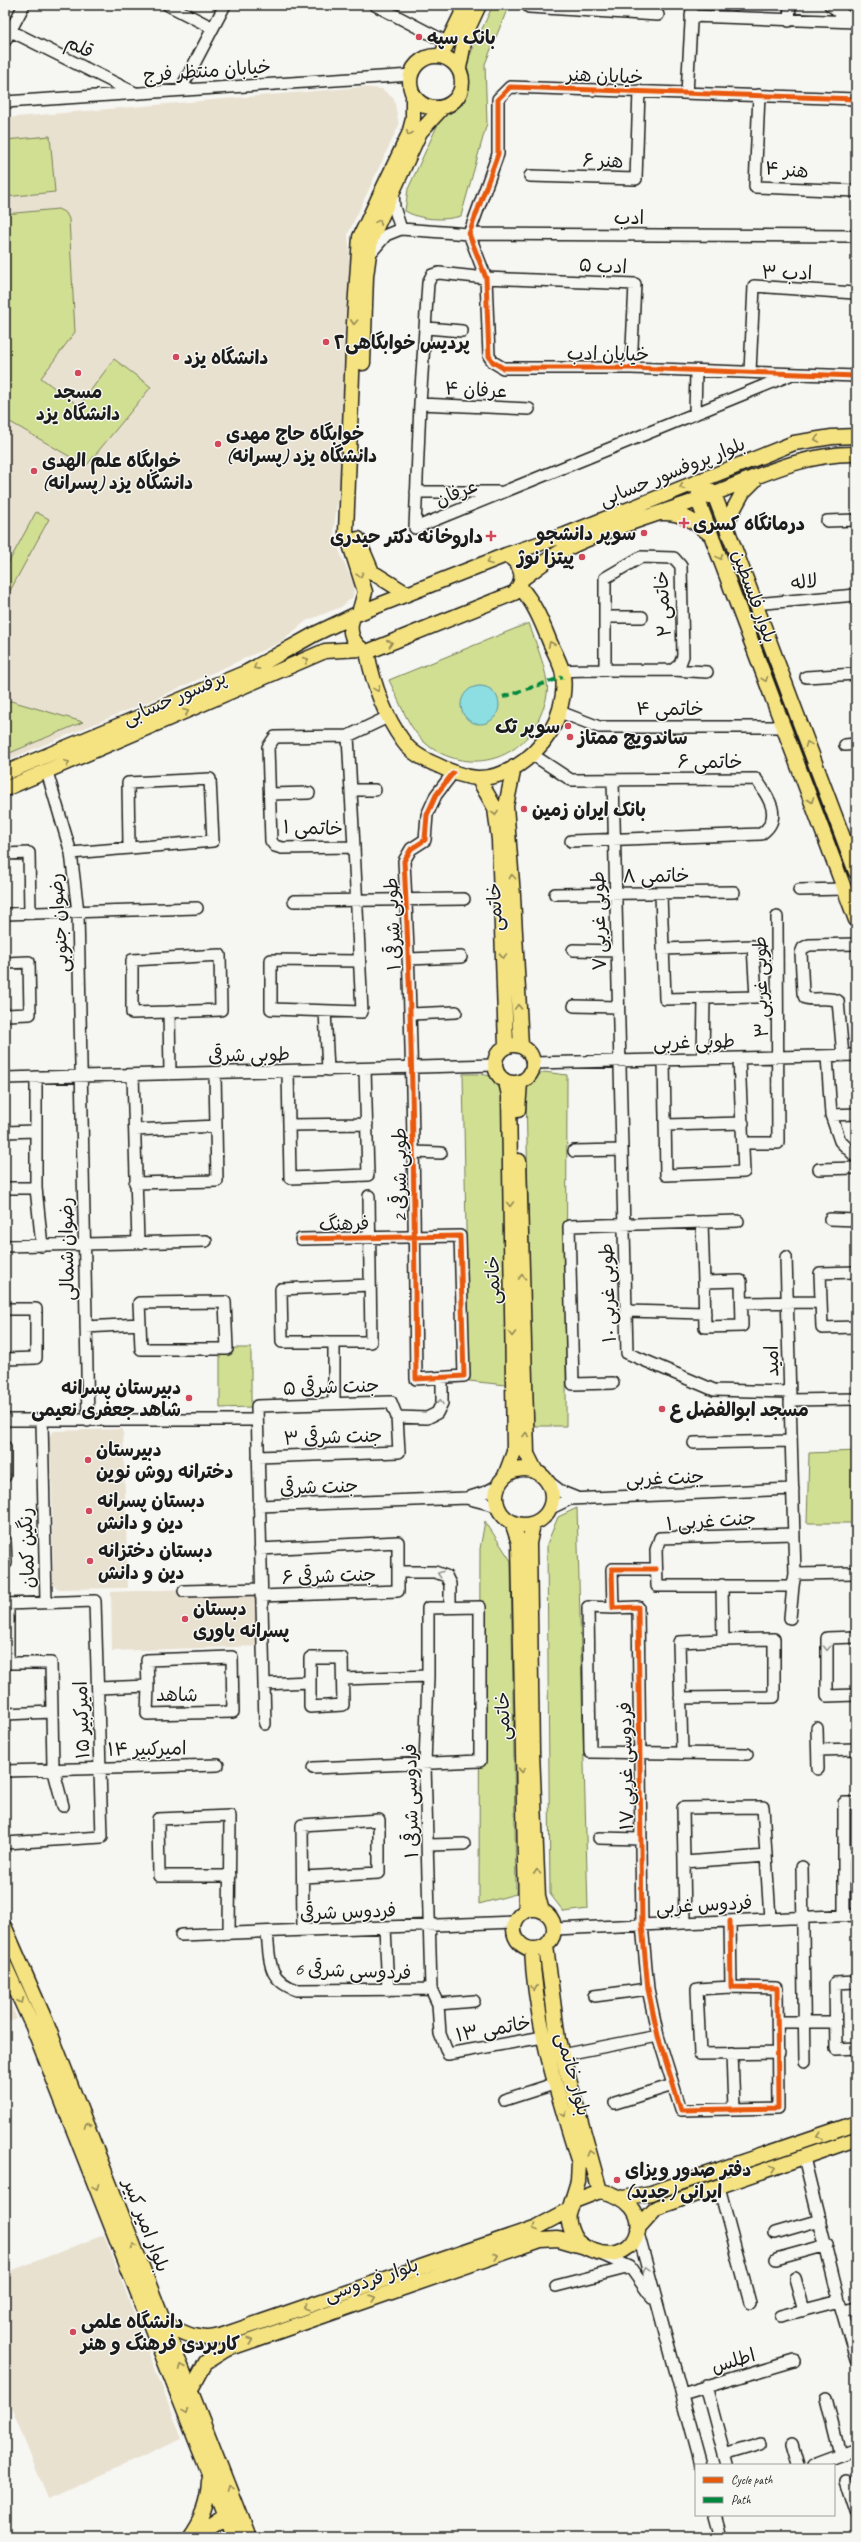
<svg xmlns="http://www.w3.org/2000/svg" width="861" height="2542" font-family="Caveat,'Playpen Sans Arabic',sans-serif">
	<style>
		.built { fill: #e9e1d0 }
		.green { fill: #d1df93; stroke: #767e58 }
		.water { fill: #8cdee3; stroke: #5f9093 }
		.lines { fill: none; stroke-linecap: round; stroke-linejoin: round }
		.minor-casing { stroke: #1c1c1c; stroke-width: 14 }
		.major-casing { stroke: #1c1c1c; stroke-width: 17 }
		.minor { stroke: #f6f6f2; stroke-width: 11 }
		.major { stroke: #f5e382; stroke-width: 14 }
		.quiet { stroke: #00873e; stroke-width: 4; stroke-dasharray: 8 4; stroke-linecap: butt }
		.cycleway-casing { stroke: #f6f6f2; stroke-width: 8 }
		.cycleway { stroke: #e8590c; stroke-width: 5 }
		.oneway { stroke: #938954 }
		.oneway2 { stroke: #949492 }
		.poi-dot { fill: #d1495b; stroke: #f6f6f2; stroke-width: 1.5 }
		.labels { text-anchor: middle; stroke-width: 3; stroke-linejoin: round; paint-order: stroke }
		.poi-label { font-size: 19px; font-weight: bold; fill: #1c1c1c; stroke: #f6f6f2; text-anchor: start }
		.street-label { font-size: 19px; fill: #1c1c1c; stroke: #f6f6f2 }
	</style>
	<rect width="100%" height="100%" fill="#f6f6f2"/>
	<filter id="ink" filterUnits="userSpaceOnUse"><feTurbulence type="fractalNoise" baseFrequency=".025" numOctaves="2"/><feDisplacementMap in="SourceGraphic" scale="8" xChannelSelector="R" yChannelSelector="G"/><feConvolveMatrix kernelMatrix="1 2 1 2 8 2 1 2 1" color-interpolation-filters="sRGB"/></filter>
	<g filter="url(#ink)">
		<path class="built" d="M362 87 382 89 394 99 399 125 348 234 351 270 344 445 334 529 335 540 354 586 353 597 341 607 306 621 281 642 157 698 5 761V118Z
			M123 1429 128 1588 59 1589 53 1585 52 1487 49 1436 54 1431Z
			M236 1587 258 1592 261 1646 112 1651 111 1592Z
			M5 1991 17 2019 5 2023Z
			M104 2235 182 2439 48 2499 5 2392V2273Z"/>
		<path class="green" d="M493 5H509L485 64 487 123 461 216C444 221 420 220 405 211L408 189Z
			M50 136 55 192 5 197V140Z
			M58 209 66 213 69 219 75 332 41 378 79 406 114 359 151 387 86 466 5 419V214Z
			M36 512 49 519 5 600V569Z
			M529 623C535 642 544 662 547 682 549 692 545 705 541 714 523 760 471 775 430 747 409 732 400 702 389 680Z
			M11 701 83 722 5 755V704Z
			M544 1072 567 1075 566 1426H532L526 1086 531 1079Z
			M463 1074C480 1074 496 1072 503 1090L506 1385 469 1381Z
			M220 1348H251V1407L220 1408Z
			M856 1451V1523H807L809 1453Z
			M577 1508 588 1909 564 1912 550 1894 547 1544 558 1517Z
			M485 1521 511 1561 516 1894 479 1904 480 1549Z"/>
		<path class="water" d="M461 705a19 19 0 1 1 38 0a19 19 0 1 1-38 0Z"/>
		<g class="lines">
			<g class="minor-casing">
				<path id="minor" d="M168 5 213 28
					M375 5 448 43
					M830 5 854 22
					M529 7 658 15
					M691 16 856 22
					M789 21 790 5
					M5 28 133 92
					M5 41 24 5
					M181 89 225 5
					M687 93 692 5
					M759 95 755 187 856 191
					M856 99 510 87 498 99V154L469 234 486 278 489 356 493 362 503 368H631L856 376
					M5 102 411 75
					M530 176 636 179 639 91
					M393 191 394 207 401 229
					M369 255 386 235 401 229 469 234 856 236
					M427 328 462 331
					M631 368 635 284 486 278 439 273 432 275 428 283 420 404 415 528 790 375
					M750 372 754 286 854 293
					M420 404 529 409
					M695 414 696 371
					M416 492H499
					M827 521 856 520
					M755 604 856 595
					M605 617H642
					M673 670 707 672
					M562 671C600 669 636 671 673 670L680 664 683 656 681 566 674 558 641 557 605 578V668
					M806 677 856 674
					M560 712 599 727H783
					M348 736 354 847 282 848 275 846 271 841 268 747 275 737 348 736 388 717
					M845 745 856 744
					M533 755 571 780 756 779C768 796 784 818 761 834L571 841
					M47 772 71 853 78 912 88 1421
					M613 780 627 1353 714 1390 790 1392
					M351 790H375
					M270 794 309 793
					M354 847 362 1012 271 1009V960L358 961
					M71 853 213 841 210 779 128 783 129 846
					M5 854 29 853 30 913
					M799 890 845 889
					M661 893C662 929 664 964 665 999L756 997 753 946 663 949
					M555 894 734 892
					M294 901 464 899
					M5 914 197 908
					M573 950 617 951
					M408 959 461 957
					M5 963 29 962 30 1014 5 1015
					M574 1006 618 1007
					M325 1011 328 1070
					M169 1012 221 1010 220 955 132 960V1013L169 1012 170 1074
					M411 1014 456 1012
					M827 1056 831 1115 840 1141 856 1157
					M843 1056 838 1001C828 996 816 1001 805 998L803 993 801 953 803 948 809 945 856 944
					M703 1059 704 998
					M664 1060 666 1175 744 1172 739 1058
					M534 1063 856 1055
					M288 1071 290 1178 368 1175 365 1069
					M133 1075 138 1243
					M36 1077V1188L42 1246
					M5 1078 495 1065
					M831 1115 856 1114
					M289 1125 367 1124
					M665 1125 743 1123
					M135 1130 216 1126
					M5 1132 35 1131
					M743 1143H778L777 917
					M574 1151 621 1150
					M414 1152 441 1153
					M819 1169 856 1168
					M135 1183 217 1181 215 1073
					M5 1188H36
					M369 1196 371 1342H282L281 1289 370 1285
					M830 1219 856 1220
					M702 1222 704 1282
					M301 1239 460 1236 464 1376 416 1379C414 1206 413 1034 404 861L411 849 425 840 427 815 436 795 453 773
					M5 1246 206 1241
					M786 1257 795 1574 793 1586H657L656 1550 660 1538 794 1534
					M856 1272 820 1273 822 1328 856 1327
					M741 1281 742 1326 705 1327 704 1282Z
					M742 1303 821 1302
					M5 1309H36V1358L5 1359
					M626 1311 705 1313
					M86 1327 140 1324 141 1349H227L225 1302 139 1303 140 1324
					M613 1383 573 1384 569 1226 738 1221
					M790 1400 856 1399
					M334 1402V1342
					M397 1417 427 1418 437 1413 442 1403V1378
					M5 1420H257
					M42 1421 46 1602
					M694 1443 791 1441
					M258 1457 399 1452 397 1417 391 1402 257 1406C259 1512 262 1618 265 1724
					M5 1476V1447
					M545 1479 562 1492 577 1498
					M467 1498 486 1492 499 1485
					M259 1506 466 1498 497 1506
					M549 1509 570 1499 793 1489
					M5 1540 6 1563
					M260 1549 398 1542V1591L261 1596
					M656 1569H612L613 1608 638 1607 642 1925 648 1989 658 2036 681 2110 778 2108 777 1988 731 1987 730 1921
					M398 1572H435L446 1576 450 1584V1607
					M795 1574 856 1573
					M184 1591 261 1589
					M5 1604 95 1601 102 1837 5 1843
					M613 1608 588 1607 590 1752 747 1754
					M790 1618 793 1586
					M856 1637 827 1638V1696L856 1695
					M310 1658H342L343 1705 310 1707Z
					M5 1663H8V1604
					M428 1676 425 1765 431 1989 438 2004 440 2034 448 2054 543 2037
					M264 1684 309 1682
					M98 1688 148 1686 147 1714 233 1712 232 1657 147 1660 148 1686
					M680 1698 774 1697V1639L723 1640 722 1585
					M52 1712 53 1768 63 1806
					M5 1714 52 1712 51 1663H8
					M817 1728 818 1769
					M818 1750 856 1749
					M682 1752 679 1642 723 1640
					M313 1768 480 1761V1607L428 1608V1676L343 1679
					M5 1771 218 1765
					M599 1838 641 1839
					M429 1845 464 1844
					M844 1854H856
					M766 1856 684 1862 683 1808 763 1807 770 1919
					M684 1862 685 1923
					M802 1867 805 2061
					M844 1915V1803H856
					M385 1927 388 1990
					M555 1929 856 1915
					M303 1931 302 1825 379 1820V1873L303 1877
					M267 1932C270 1959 266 1980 297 1990L431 1989
					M229 1933 230 1816 158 1819 159 1876H230
					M181 1935 515 1922
					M856 1982 835 1983 836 2049 856 2048
					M731 1987 697 1989 700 2054 779 2053
					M594 1996 648 1989
					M438 2004 474 2001
					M778 2022H835
					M732 2053 734 2109
					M561 2055 658 2036
					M504 2100 554 2084
					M615 2103 673 2085
					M804 2158 839 2301 856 2359
					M719 2187 750 2303
					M638 2233 701 2465
					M775 2233 820 2220
					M603 2255 630 2267 652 2298
					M776 2259 827 2245
					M795 2278 804 2310
					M556 2286 630 2267
					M843 2311 856 2308
					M781 2316 839 2301
					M706 2386 727 2465
					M682 2394 794 2361
					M826 2398 840 2455
					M792 2444 798 2465
					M724 2455 761 2444
					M813 2465 856 2449
					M846 2481 856 2512
					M715 2515 721 2537"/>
			</g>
			<g class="major-casing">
				<path id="major" d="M410 82a26 26 0 1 1 52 0a26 26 0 1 1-52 0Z
					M441 56 466 5
					M459 68 466 33 479 5
					M363 363 366 276 371 239 420 132 443 107
					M700 480 698 500 856 920
					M700 480 714 494 856 872
					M664 513C684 513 696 523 711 535
					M725 525 743 492 755 480
					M358 539 372 572 407 594
					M506 555 565 535 794 443 832 437 856 436
					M522 579C537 568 552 555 570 547 611 527 657 515 700 499 751 480 800 453 856 454
					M359 613 365 592 346 532 354 323 360 237 409 134 413 119V94
					M367 652C373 683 384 715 403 741 410 752 425 760 437 765 449 771 463 777 477 778 511 779 543 750 556 721 562 706 566 686 562 670 559 660 553 650 549 640 541 620 534 603 520 587
					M514 767 506 806 513 896 521 1046
					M5 773 247 672 315 634 359 613 506 555C522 563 527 580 514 593L367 652C353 646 347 631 353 617
					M478 778 495 808 499 840 506 1046
					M5 789 325 651 361 649
					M495 1064a19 19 0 1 1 38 0a19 19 0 1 1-38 0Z
					M518 1110 520 1082
					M519 1161 527 1454 536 1472
					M496 1497a28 28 0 1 1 56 0a28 28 0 1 1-56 0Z
					M505 1476 514 1452 509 1095 506 1082
					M512 1522 519 1543 526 1911
					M533 1524 529 1543 532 1752 538 1897 542 1911
					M514 1929a20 20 0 1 1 40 0a20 20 0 1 1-40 0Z
					M5 1928 46 2022 248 2537
					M546 1946 558 2040 600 2191
					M532 1949C535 2023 557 2092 579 2163L578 2181 570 2207
					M5 1966 33 2027 234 2537
					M600 2191C662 2202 641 2268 594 2251 585 2248 577 2244 573 2235 567 2222 567 2213 574 2201Z
					M623 2198 651 2193 856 2123
					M638 2228 656 2208 856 2139
					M165 2324C184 2333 199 2342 220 2336L537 2227 569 2210
					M191 2390 206 2362 225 2350 541 2240 558 2239 582 2246
					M189 2537C202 2519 208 2503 209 2481
					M194 2537 225 2516H234"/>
			</g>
			<use href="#minor" class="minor"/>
			<use href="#major" class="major"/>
			<path class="quiet" d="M503 697 563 677"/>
			<g class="cycleway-casing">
				<path id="cycleway" d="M856 99 510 87 498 99V154L469 234 486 278 489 356 493 362 503 368H631L856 376
					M301 1239 460 1236 464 1376 416 1379C414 1206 413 1034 404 861L411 849 425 840 427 815 436 795 453 773
					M656 1569H612L613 1608 638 1607 642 1925 648 1989 658 2036 681 2110 778 2108 777 1988 731 1987 730 1921"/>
			</g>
			<use href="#cycleway" class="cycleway"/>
		</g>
		<defs><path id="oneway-chevron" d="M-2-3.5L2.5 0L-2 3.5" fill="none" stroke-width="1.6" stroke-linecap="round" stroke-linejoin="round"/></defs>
		<g class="oneway">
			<use href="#oneway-chevron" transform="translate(409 133) rotate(112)"/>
			<use href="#oneway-chevron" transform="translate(379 222) rotate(-66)"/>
			<use href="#oneway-chevron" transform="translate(354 322) rotate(93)"/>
			<use href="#oneway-chevron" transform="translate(817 439) rotate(170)"/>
			<use href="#oneway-chevron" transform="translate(682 487) rotate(158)"/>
			<use href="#oneway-chevron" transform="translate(720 557) rotate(69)"/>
			<use href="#oneway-chevron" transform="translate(489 562) rotate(158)"/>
			<use href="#oneway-chevron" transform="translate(360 575) rotate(72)"/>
			<use href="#oneway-chevron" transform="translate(390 643) rotate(-21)"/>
			<use href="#oneway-chevron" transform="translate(551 644) rotate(-113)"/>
			<use href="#oneway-chevron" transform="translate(306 660) rotate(-24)"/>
			<use href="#oneway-chevron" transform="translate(256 667) rotate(151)"/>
			<use href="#oneway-chevron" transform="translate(765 679) rotate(70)"/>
			<use href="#oneway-chevron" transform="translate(377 689) rotate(70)"/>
			<use href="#oneway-chevron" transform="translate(186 712) rotate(-23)"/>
			<use href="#oneway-chevron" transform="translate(808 744) rotate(-111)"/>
			<use href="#oneway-chevron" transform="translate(67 763) rotate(-23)"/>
			<use href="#oneway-chevron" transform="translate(811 800) rotate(69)"/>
			<use href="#oneway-chevron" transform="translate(495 813) rotate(79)"/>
			<use href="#oneway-chevron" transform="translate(512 877) rotate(-95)"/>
			<use href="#oneway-chevron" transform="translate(503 956) rotate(88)"/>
			<use href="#oneway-chevron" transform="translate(518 1007) rotate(-92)"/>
			<use href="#oneway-chevron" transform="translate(510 1204) rotate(90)"/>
			<use href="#oneway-chevron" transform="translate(522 1277) rotate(-92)"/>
			<use href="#oneway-chevron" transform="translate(512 1334) rotate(89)"/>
			<use href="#oneway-chevron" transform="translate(526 1435) rotate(-92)"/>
			<use href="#oneway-chevron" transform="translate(522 1770) rotate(88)"/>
			<use href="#oneway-chevron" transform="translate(537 1872) rotate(-93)"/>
			<use href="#oneway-chevron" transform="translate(534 1988) rotate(83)"/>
			<use href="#oneway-chevron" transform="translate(21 2001) rotate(65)"/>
			<use href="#oneway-chevron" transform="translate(564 2114) rotate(73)"/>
			<use href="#oneway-chevron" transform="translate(87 2125) rotate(-111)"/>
			<use href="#oneway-chevron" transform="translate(819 2136) rotate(161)"/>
			<use href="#oneway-chevron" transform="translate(590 2153) rotate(-107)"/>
			<use href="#oneway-chevron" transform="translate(773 2168) rotate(-19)"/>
			<use href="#oneway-chevron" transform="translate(96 2187) rotate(69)"/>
			<use href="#oneway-chevron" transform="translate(535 2228) rotate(160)"/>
			<use href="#oneway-chevron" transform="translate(134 2246) rotate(-111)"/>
			<use href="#oneway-chevron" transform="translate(496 2256) rotate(-19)"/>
			<use href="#oneway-chevron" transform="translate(373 2298) rotate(-19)"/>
			<use href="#oneway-chevron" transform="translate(306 2307) rotate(161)"/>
			<use href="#oneway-chevron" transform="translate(250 2341) rotate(-19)"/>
			<use href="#oneway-chevron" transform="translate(182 2367) rotate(-112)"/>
			<use href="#oneway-chevron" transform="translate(185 2412) rotate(69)"/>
			<use href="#oneway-chevron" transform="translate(229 2488) rotate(-111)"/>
		</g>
		<g class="oneway2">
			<use href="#oneway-chevron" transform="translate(440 1402) rotate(-79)"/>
			<use href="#oneway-chevron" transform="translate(440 1574) rotate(-162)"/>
			<use href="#oneway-chevron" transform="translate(827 1648) rotate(90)"/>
			<use href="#oneway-chevron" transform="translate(646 2269) rotate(-107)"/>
		</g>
	</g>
	<g class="poi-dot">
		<circle cx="419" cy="37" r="4"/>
		<circle cx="326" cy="342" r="4"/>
		<circle cx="176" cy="357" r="4"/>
		<circle cx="78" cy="373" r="4"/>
		<circle cx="218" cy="444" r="4"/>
		<circle cx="34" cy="471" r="4"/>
		<path d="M682 517h4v4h4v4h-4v4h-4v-4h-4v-4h4z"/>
		<circle cx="644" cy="533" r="4"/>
		<path d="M489 530h4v4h4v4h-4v4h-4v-4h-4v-4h4z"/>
		<circle cx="582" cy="557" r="4"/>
		<circle cx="568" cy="726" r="4"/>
		<circle cx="570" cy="737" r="4"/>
		<circle cx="524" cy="809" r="4"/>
		<circle cx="189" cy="1398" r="4"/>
		<circle cx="662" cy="1409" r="4"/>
		<circle cx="88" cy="1460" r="4"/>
		<circle cx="89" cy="1511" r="4"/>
		<circle cx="90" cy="1561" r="4"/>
		<circle cx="185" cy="1619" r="4"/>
		<circle cx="617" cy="2180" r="4"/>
		<circle cx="73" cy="2332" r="4"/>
	</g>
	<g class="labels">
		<g class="poi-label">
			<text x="427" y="44">بانک سپه</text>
			<text x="334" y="349">پردیس خوابگاهی٢</text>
			<text x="184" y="364">دانشگاه یزد</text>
			<text x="78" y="398" text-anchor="middle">مسجد<tspan x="78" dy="22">دانشگاه یزد</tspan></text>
			<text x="226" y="440">خوابگاه حاج مهدی<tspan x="226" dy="22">(پسرانه) دانشگاه یزد</tspan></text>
			<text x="42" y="467">خوابگاه علم الهدی<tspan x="42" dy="22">(پسرانه) دانشگاه یزد</tspan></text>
			<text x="693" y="530">درمانگاه کسری</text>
			<text x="636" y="540" text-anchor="end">سوپر دانشجو</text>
			<text x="483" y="543" text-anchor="end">داروخانه دکتر حیدری</text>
			<text x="574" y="564" text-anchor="end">پیتزا نوژ</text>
			<text x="560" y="733" text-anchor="end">سوپر تک</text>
			<text x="578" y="744">ساندویچ ممتاز</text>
			<text x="532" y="816">بانک ایران زمین</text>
			<text x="181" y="1394" text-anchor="end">دبیرستان پسرانه<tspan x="181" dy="22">شاهد جعفری نعیمی</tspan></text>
			<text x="670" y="1416">مسجد ابوالفضل ع</text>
			<text x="96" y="1456">دبیرستان<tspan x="96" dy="22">دخترانه روش نوین</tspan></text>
			<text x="97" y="1507">دبستان پسرانه<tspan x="97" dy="22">دین و دانش</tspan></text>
			<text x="98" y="1557">دبستان دختزانه<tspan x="98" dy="22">دین و دانش</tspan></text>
			<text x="193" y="1615">دبستان<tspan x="193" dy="22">پسرانه یاوری</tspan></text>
			<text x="625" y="2176">دفتر صدور ویزای<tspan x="625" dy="22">ایرانی (جدید)</tspan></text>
			<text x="81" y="2328">دانشگاه علمی<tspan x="81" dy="22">کاربردی فرهنگ و هنر</tspan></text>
		</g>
		<g class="street-label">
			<text transform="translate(80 46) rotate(27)" y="7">قلم</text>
			<text transform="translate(207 70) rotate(-4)" y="7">خیابان منتظر فرج</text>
			<text transform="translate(605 75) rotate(2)" y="7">خیابان هنر</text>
			<text transform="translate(603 160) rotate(2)" y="7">هنر ۶</text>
			<text transform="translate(787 169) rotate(5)" y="7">هنر ۴</text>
			<text x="629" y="224">ادب</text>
			<text transform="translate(603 265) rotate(3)" y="7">ادب ۵</text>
			<text transform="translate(787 272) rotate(1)" y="7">ادب ۳</text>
			<text transform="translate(608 353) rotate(1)" y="7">خیابان ادب</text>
			<text transform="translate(476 389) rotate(3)" y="7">عرفان ۴</text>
			<text transform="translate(672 471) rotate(-22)" y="7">بلوار پروفسور حسابی</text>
			<text transform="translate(456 492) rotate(-22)" y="7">عرفان</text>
			<text transform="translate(804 581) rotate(-5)" y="7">لاله</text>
			<text transform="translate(755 596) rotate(70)" y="7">بلوار فلسطین</text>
			<text transform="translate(662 604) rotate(-93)" y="7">خاتمی ۲</text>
			<text transform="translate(174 697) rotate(-23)" y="7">پرفسور حسابی</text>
			<text x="670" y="715">خاتمی ۴</text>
			<text x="710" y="768">خاتمی ۶</text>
			<text transform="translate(313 827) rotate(2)" y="7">خاتمی ۱</text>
			<text transform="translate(656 875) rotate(-1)" y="7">خاتمی ۸</text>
			<text transform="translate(494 907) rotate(-93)" y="7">خاتمی</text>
			<text transform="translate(598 921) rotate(-91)" y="7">طوبی غربی ۷</text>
			<text transform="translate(58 923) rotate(-94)" y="7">رضوان جنوبی</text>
			<text transform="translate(392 924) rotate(-92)" y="7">طوبی شرقی ۱</text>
			<text transform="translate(760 987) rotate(-91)" y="7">طوبی غربی ۳</text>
			<text transform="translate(694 1041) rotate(-1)" y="7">طوبی غربی</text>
			<text transform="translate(249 1054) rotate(-1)" y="7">طوبی شرقی</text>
			<text transform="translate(399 1175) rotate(-90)" y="7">طوبی شرقی 2</text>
			<text transform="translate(344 1223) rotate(-1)" y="7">فرهنگ</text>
			<text transform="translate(66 1249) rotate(-91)" y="7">رضوان شمالی</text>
			<text transform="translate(492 1280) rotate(-91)" y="7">خاتمی</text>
			<text transform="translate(607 1293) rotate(-92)" y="7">طوبی غربی ۱۰</text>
			<text transform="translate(771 1361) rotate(-91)" y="7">امید</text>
			<text transform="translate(331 1386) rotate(-2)" y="7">جنت شرقی ۵</text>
			<text transform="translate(333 1436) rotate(-2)" y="7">جنت شرقی ۳</text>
			<text transform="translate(665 1477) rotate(-2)" y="7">جنت غربی</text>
			<text transform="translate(319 1486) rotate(-2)" y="7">جنت شرقی</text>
			<text transform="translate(711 1520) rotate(-4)" y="7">جنت غربی ۱</text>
			<text transform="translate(26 1548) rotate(-92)" y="7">رنگین کمان</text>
			<text transform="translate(329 1575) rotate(-2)" y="7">جنت شرقی ۶</text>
			<text transform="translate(177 1694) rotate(1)" y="7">شاهد</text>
			<text transform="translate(502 1716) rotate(-91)" y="7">خاتمی</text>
			<text transform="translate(81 1720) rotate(-92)" y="7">امیرکبیر ۱۵</text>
			<text transform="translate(147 1748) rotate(-1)" y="7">امیرکبیر ۱۴</text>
			<text transform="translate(625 1766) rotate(-91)" y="7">فردوسی غربی ۱۷</text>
			<text transform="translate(410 1801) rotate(-91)" y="7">فردوسی شرقی ۱</text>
			<text transform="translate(704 1904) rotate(-3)" y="7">فردوس غربی</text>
			<text transform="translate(348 1911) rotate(-2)" y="7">فردوس شرقی</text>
			<text transform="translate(353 1970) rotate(2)" y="7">فردوسی شرقی 6</text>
			<text transform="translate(493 2028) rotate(-10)" y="7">خاتمی ۱۳</text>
			<text transform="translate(574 2074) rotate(75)" y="7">بلوار خاتمی</text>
			<text transform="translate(147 2225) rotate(69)" y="7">بلوار امیر کبیر</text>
			<text transform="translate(371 2279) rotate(-19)" y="7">بلوار فردوسی</text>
			<text transform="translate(733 2360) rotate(-16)" y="7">اطلس</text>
		</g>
	</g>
	<rect width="861" height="2542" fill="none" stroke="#f6f6f2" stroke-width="20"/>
	<rect x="10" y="10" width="841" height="2522" fill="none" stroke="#1c1c1c" stroke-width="1.5" filter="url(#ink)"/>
	<rect x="695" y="2464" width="140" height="52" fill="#f6f6f2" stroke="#9f9f9c"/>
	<rect x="703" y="2477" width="20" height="6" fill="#e8590c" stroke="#9f9f9c"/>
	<text x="731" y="2484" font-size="12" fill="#1c1c1c">Cycle path</text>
	<rect x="703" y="2497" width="20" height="6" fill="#00873e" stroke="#9f9f9c"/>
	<text x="731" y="2504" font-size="12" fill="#1c1c1c">Path</text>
</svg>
